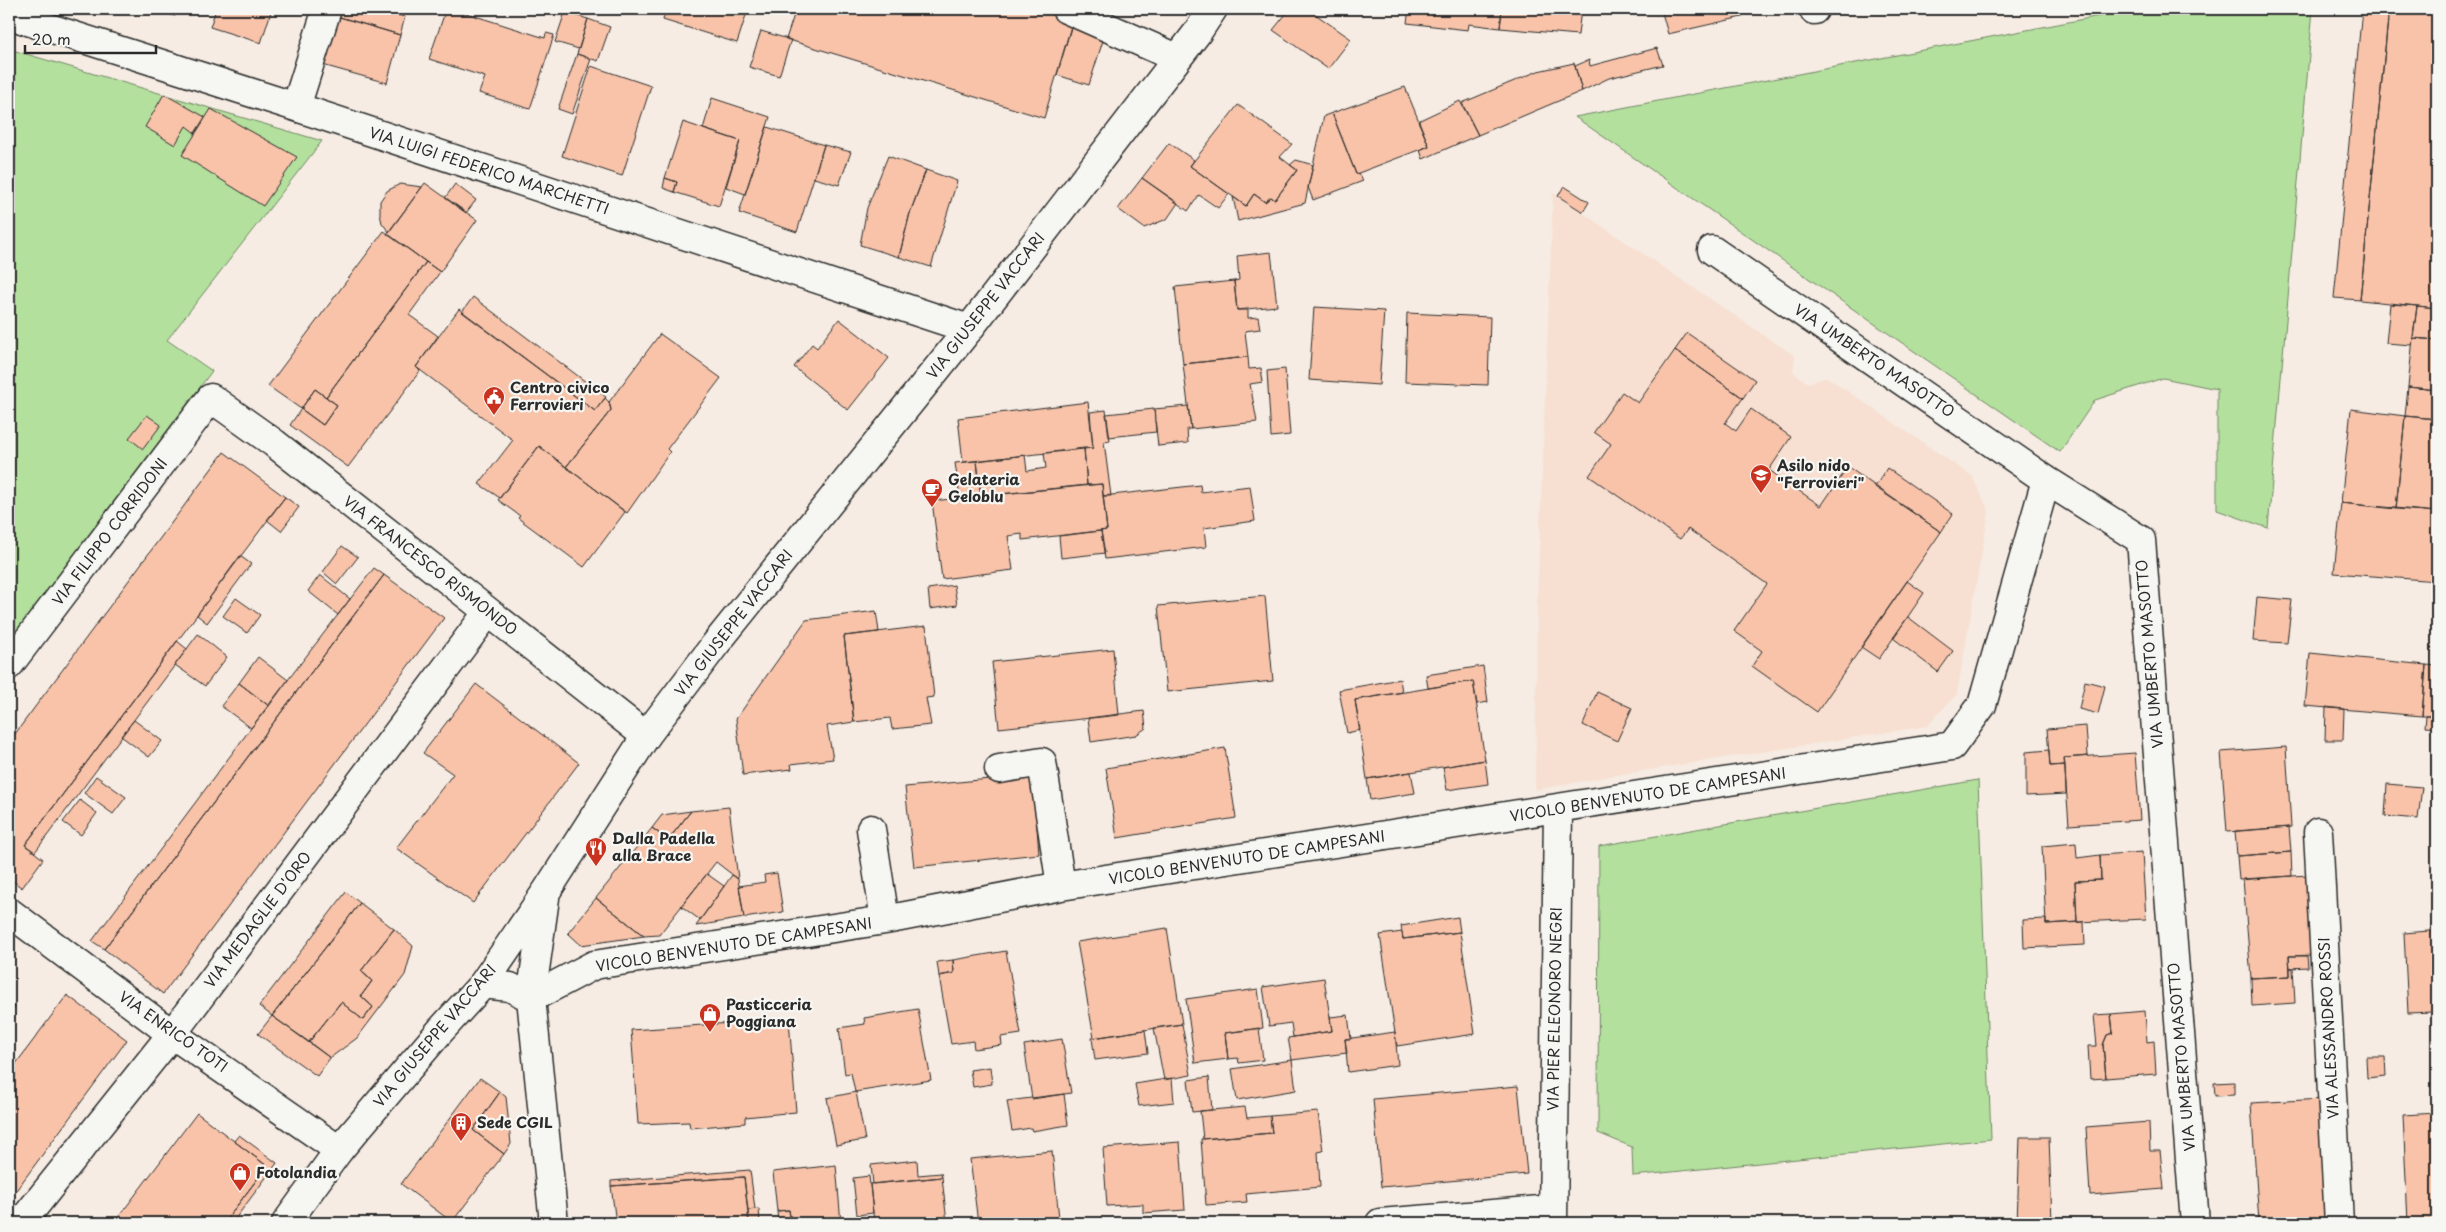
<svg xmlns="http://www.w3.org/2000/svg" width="2446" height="1232" font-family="'Playpen Sans',sans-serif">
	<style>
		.built { fill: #f7e0d2 }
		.green { fill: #b4e09e; stroke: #708664 }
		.building { fill: #f8c3a9; stroke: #2b2b2b }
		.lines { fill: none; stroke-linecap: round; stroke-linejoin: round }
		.street-casing { stroke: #2b2b2b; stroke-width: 31 }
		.secondary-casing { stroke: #2b2b2b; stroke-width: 31 }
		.street { stroke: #f6f6f2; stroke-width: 28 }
		.secondary { stroke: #f6f6f2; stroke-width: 28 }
		.labels { text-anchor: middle; stroke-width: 4.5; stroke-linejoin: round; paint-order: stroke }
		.street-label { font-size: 15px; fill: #2b2b2b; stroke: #f6f6f2 }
		.poi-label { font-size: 15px; font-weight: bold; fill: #2b2b2b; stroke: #f6f6f2; text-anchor: start }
	</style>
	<rect width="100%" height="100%" fill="#f6ece3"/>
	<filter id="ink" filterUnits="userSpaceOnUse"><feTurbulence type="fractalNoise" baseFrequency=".02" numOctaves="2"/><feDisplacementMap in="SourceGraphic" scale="10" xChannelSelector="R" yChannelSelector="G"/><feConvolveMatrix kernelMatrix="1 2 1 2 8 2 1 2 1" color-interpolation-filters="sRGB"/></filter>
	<g filter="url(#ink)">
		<path class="built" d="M1553 193 1795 356 1793 372 1808 383 1827 377 1972 476 1989 511 1957 694 1927 726 1617 775 1535 790 1537 600Z"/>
		<path class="green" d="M2136 9H2313L2268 528 2217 510V389L2163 378 2095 400 2060 452 1575 117Z
			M9 49 322 141 167 340 212 371 9 641Z
			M1978 780 1991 1139 1633 1176 1632 1147 1598 1133 1599 846Z"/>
		<path class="building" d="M152 9H177L175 16Z
			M216 9H272L261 43 210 27Z
			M335 9H376L405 17 400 35 333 15Z
			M446 9H453L545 38 546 33 554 35 530 109 479 93 485 77 429 59Z
			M666 9H748L737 43 663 20Z
			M796 9H1052L1074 16 1044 118 786 39Z
			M1290 9H1308L1351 39 1328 69 1273 30Z
			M1409 9H1502L1500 28 1469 24 1468 30 1407 23Z
			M1502 9H1581L1578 35 1500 28Z
			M1661 9H1740L1742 17 1668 34Z
			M2362 9H2389L2360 300 2334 298Z
			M2389 9H2437V308L2360 300Z
			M565 12 588 19 579 49 555 42Z
			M333 15 400 35 387 83 319 64Z
			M588 19 610 27 598 61 577 54Z
			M1073 21 1106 31 1089 85 1057 75Z
			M761 31 791 40 779 76 749 67Z
			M1657 48 1663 65 1609 78 1582 91 1575 66 1589 60 1590 66Z
			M577 54 591 59 572 114 558 109Z
			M1574 63 1582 91 1478 135 1462 103 1538 71Z
			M591 66 651 86 622 176 562 156Z
			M1405 87 1429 146 1356 174 1332 113Z
			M164 94 205 117 195 133 186 126 175 145 145 127Z
			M712 98 770 117 745 194 726 187 740 141 703 129Z
			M1460 101 1478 135 1423 159 1420 150 1429 146 1418 121Z
			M1238 105 1292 144 1280 157 1297 170 1275 200 1271 197 1265 202 1254 194 1246 206 1190 166Z
			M211 109 297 157 263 206 182 155Z
			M1332 113 1356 174 1358 173 1363 181 1313 200 1308 187 1313 165 1324 116Z
			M683 122 740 141 719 206 674 192 677 182 665 178Z
			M767 127 824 145 797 232 739 213Z
			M1169 143 1194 160 1190 166 1229 194 1218 208 1199 195 1188 211 1142 178Z
			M824 145 851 152 839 185 814 178Z
			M888 156 926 170 910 213 899 257 860 245 867 208Z
			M1296 160 1313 165 1305 203 1238 221 1233 197 1246 206 1254 194 1265 202 1271 197 1275 200 1297 170 1290 165Z
			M926 170 957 181 931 267 899 257 910 213Z
			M665 178 677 182 674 192 663 188Z
			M1142 178 1178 203 1167 219 1144 228 1118 209Z
			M425 183 477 220 440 272 387 234Z
			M400 184 422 187 389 232 382 223 380 214V201L387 191Z
			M455 184 476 200 466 213 445 198Z
			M1564 186 1589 202 1583 212 1558 196Z
			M384 231 426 262 326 397 315 389 301 409 268 386Z
			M1271 252 1277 306 1237 310 1234 281 1239 280 1237 256Z
			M426 262 440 272 409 315 438 336 416 367 420 371 348 467 290 425 301 409 323 425 337 405 326 397Z
			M1234 281 1237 310H1248V318L1258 317 1260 329 1245 331 1248 357 1183 364 1175 287Z
			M473 297 606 397 595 411 462 312Z
			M2390 304 2417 306 2412 345 2386 343Z
			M2417 306 2437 308V340L2413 338Z
			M1314 307 1384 311 1379 385 1309 380Z
			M459 309 595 411 605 398 609 402 611 410 566 467 539 446 500 498 479 484 513 440 416 367Z
			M1407 313 1490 317 1488 385 1405 382Z
			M839 319 889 358 848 410 794 367 812 344 817 348Z
			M1687 333 1755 380 1743 398 1675 350Z
			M660 334 721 378 667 449 670 452 627 513 566 467 611 410 609 402Z
			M2413 338 2437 340V390L2408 387Z
			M1675 350 1743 398 1725 423 1736 431 1751 409 1791 437 1769 470 1821 506 1848 467 1941 532 1817 712 1752 666 1762 651 1734 631 1767 584 1688 529 1680 539 1589 476 1611 444 1594 432 1622 392 1638 403Z
			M1248 357 1249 369 1261 368 1263 382 1250 384 1257 422 1191 429 1183 364Z
			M1285 369 1290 435 1271 437 1267 371Z
			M2408 387 2437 390V419L2405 416Z
			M315 389 337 405 323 425 301 409Z
			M1088 402 1093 448 963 462 958 418Z
			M1188 406 1191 429H1187L1188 443 1158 446 1154 409Z
			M1154 409 1156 432 1109 437 1106 414Z
			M2351 409 2405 416 2396 509 2341 503Z
			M1106 410 1110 441 1104 442 1111 496H1103L1102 484 1087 485 1084 448H1093L1090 412Z
			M147 415 161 425 143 449 129 438Z
			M2405 416 2437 419V512L2396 509Z
			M539 446 625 512 584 567 518 518 520 516 498 500Z
			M1084 448 1087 485 981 496 977 461 1025 455 1027 471 1046 468 1044 453Z
			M224 452 285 497 25 845 43 859 22 888 9 878V742Z
			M977 461 981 496 960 498 955 463Z
			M1887 468 1953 514 1941 532 1875 487Z
			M1102 484 1107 530 1022 540V534L1008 536 1013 570 942 579 932 501Z
			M1200 485 1201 492 1250 486 1255 521 1204 528 1206 547 1105 559 1101 531 1107 530 1103 496Z
			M285 497 299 507 281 531 267 520Z
			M2341 503 2437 512V581L2334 573Z
			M1101 531 1105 553 1061 558 1059 536Z
			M342 546 358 557 337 584 323 572Z
			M240 556 251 564 207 623 197 615Z
			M374 568 384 575 104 949 92 941 251 728Z
			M320 575 350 599 338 615 308 591Z
			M384 575 444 618 163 994 104 949Z
			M1907 581 1924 593 1879 659 1861 647Z
			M954 585 957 605 930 609 928 589Z
			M1265 596 1273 681 1167 692 1158 606Z
			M2257 597 2292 600 2287 643 2253 641Z
			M236 598 260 615 247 633 223 616Z
			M876 611 879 632 844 636 854 722 827 726 833 759 791 764 792 769 743 775 736 719 806 620Z
			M1908 617 1953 651 1938 672 1893 638Z
			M926 626 934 697 926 698 931 725 892 729 890 718 854 722 844 636Z
			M198 634 227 657 205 686 175 665Z
			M177 641 187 649 35 852 25 845Z
			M1113 649 1119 715 999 728 992 662Z
			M2310 653 2426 665 2422 716 2305 706Z
			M258 657 288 680 269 706 239 683Z
			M2426 665 2437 666V716H2422Z
			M1483 666 1488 702 1477 704 1473 681 1428 688 1426 675Z
			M1400 679 1402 692 1355 700 1360 730 1347 733 1339 690Z
			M1473 681 1485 760 1367 779 1355 700Z
			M2085 681 2105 686 2098 714 2079 709Z
			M239 683 269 706 251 728 221 706Z
			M476 684 579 763 473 903 396 848 453 774 423 753Z
			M1597 692 1632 708 1617 741 1583 725Z
			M2326 707 2344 709 2343 740H2325Z
			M1144 711 1146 728 1136 735 1091 742 1088 718Z
			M2426 716H2437V728L2425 727Z
			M134 720 162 741 149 757 121 736Z
			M2086 726 2088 756 2064 758 2065 765 2050 766 2047 729Z
			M2286 747 2291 827 2227 832 2221 752Z
			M1225 748 1236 818 1117 838 1106 768Z
			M2049 750 2050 766 2065 765 2066 794 2026 796V752Z
			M2135 753 2140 820 2069 825 2064 758Z
			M1485 760 1488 784 1447 790 1443 767Z
			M1411 772 1415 793 1370 800 1367 779Z
			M1033 775 1039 854 914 867 905 787Z
			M96 776 126 797 113 814 84 793Z
			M2387 784 2422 787 2418 819 2385 816Z
			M80 800 97 813 81 835 63 822Z
			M729 807 738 879 716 862 659 935 644 936 596 898 652 828 668 840 691 811Z
			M691 811 668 840 652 828 662 815Z
			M2289 827 2291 852 2237 856 2235 831Z
			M2076 843 2077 858 2100 855 2101 880 2075 881 2077 922 2046 924 2042 846Z
			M2142 852 2146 919 2077 922 2075 881 2101 880 2100 855Z
			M2291 852 2292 876 2239 880 2237 856Z
			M777 873 783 912 744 918 739 886 765 882 764 875Z
			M707 874 724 886 700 920 681 906Z
			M732 875 738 879 744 918 696 926Z
			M2308 875 2314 955 2289 956 2290 976 2251 978 2243 879Z
			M346 892 360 903 272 1016 259 1006Z
			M596 898 644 936 581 945 568 933Z
			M360 903 394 929 361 971 372 981 361 996 373 1007 363 1020 341 1002 309 1042 272 1016Z
			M2433 911H2437V1016L2432 1012 2408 1013 2404 933 2429 931 2433 926Z
			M1458 917 1460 932 1403 939 1401 926Z
			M2046 919V924L2084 922 2085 945 2024 948 2023 920Z
			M1167 928 1182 1024 1094 1038 1077 942Z
			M394 929 413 946 405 975 357 1038 330 1058 309 1042 341 1002 363 1020 373 1007 361 996 372 981 361 971Z
			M1402 932 1403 939 1460 932 1475 1034 1397 1046 1380 935Z
			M1006 951 1021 1034 1001 1037 1002 1045 974 1049 973 1041 951 1044 939 976 954 973 953 960Z
			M2289 956H2307L2308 967 2290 968Z
			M953 960 954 973 939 976 937 962Z
			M2290 968H2293L2295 1003 2252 1006 2251 978 2290 976Z
			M1324 978 1332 1031 1293 1037 1291 1023 1269 1026 1263 987Z
			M1258 989 1263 1028 1225 1033 1228 1059 1195 1063 1186 999Z
			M67 995 127 1040 9 1200V1073Z
			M9 1002 15 1007 9 1015Z
			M918 1009 931 1080 855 1092 851 1073 845 1074 839 1028 865 1024 864 1018Z
			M2145 1011 2147 1042 2154 1041 2156 1074 2106 1078 2103 1045 2107 1035 2113 1033 2111 1014Z
			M2111 1014 2113 1033 2107 1035 2103 1045 2106 1078 2090 1079 2088 1046H2097L2094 1015Z
			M1348 1015 1351 1039H1345L1347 1053 1292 1060 1288 1038 1332 1031 1330 1017Z
			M272 1016 330 1058 317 1076 258 1034Z
			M789 1019 796 1112 745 1117V1123L690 1128 689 1122 638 1124 631 1030Z
			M1182 1024 1191 1075 1164 1080 1154 1028Z
			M1259 1028 1263 1060 1239 1063 1238 1058 1228 1059 1225 1033Z
			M1145 1030 1148 1053 1095 1060 1092 1038Z
			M1395 1032 1398 1065 1348 1072 1345 1039Z
			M1062 1039 1071 1093 1032 1099 1024 1045Z
			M2366 1057H2385L2386 1076 2367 1078Z
			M1292 1060 1296 1090 1237 1100 1232 1069Z
			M990 1067 992 1084 973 1087 970 1070Z
			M1209 1077 1212 1110 1192 1112 1188 1080Z
			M480 1078 500 1092 473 1130 504 1154 452 1222 401 1184Z
			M1172 1078 1174 1102 1139 1106 1135 1084Z
			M2234 1082V1095L2215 1096 2214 1083Z
			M1518 1086 1527 1174 1381 1187 1373 1099Z
			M500 1092 506 1097 511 1144 504 1154 473 1130Z
			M856 1092 865 1140 836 1145 827 1098Z
			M1064 1094 1068 1125 1032 1131 1031 1128 1012 1131 1007 1101Z
			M2322 1099 2329 1221 2259 1223 2251 1103Z
			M1245 1107 1247 1118 1270 1116 1272 1133 1203 1139 1200 1111Z
			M1318 1112 1323 1151 1318 1152 1320 1187 1246 1194 1247 1202 1206 1205 1201 1139 1272 1133 1270 1116Z
			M197 1113 267 1166 224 1223H114Z
			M2437 1113V1223H2408L2403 1115Z
			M2149 1122 2150 1151H2160L2164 1189 2090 1195 2086 1127Z
			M239 1135 277 1163 232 1223H224L267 1166 234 1141Z
			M2020 1137H2049L2052 1223H2017Z
			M1180 1142 1185 1210 1143 1213V1204L1107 1206 1103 1148Z
			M1052 1151 1059 1218 978 1223 970 1159Z
			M917 1160 918 1175 941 1173 942 1177 873 1184 871 1165Z
			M836 1165 841 1223H791L789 1210 777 1211 773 1172Z
			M750 1170 755 1209 748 1210 744 1177 611 1186V1181Z
			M869 1176 873 1213 857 1215 853 1178Z
			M744 1177 749 1223H616L611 1186Z
			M942 1177 947 1223H914V1218L874 1222 870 1184Z
			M759 1209 760 1223H749L748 1210Z
			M789 1210 791 1223H778L777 1211Z
			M2052 1219 2072 1220V1223H2052Z"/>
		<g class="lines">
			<g class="street-casing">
				<path id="street" d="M1066 9 1177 58
					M1814 10V9
					M9 15 296 107 969 329
					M296 107 327 9
					M1712 250 2046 480 2141 540 2195 1223
					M9 665 211 398 274 443 646 736
					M999 769 1042 762 1061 886
					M871 829 885 920
					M2318 832 2339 1223
					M9 912 172 1034 339 1150
					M531 998 594 965 885 920 1061 886 1952 746 1982 705 2046 480
					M21 1223 172 1034 488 612
					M1380 1223 1553 1209
					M1553 1223 1558 810"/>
			</g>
			<g class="secondary-casing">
				<path id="secondary" d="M545 898 531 998 554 1223
					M483 984 510 987 531 998
					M286 1223 339 1150 441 1030 483 984 546 892 646 736 714 646 969 329 1197 33 1213 9"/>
			</g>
			<use href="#street" class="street"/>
			<use href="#secondary" class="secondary"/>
		</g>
	</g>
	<defs>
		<g id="civic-pin" transform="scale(1.125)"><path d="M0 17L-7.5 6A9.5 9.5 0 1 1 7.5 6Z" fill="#c8321e" stroke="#f6f6f2"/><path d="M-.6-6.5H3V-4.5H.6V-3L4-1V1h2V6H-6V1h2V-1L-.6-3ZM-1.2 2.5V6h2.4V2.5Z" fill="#fff"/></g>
		<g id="school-pin" transform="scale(1.125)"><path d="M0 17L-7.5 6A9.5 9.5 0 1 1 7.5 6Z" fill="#c8321e" stroke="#f6f6f2"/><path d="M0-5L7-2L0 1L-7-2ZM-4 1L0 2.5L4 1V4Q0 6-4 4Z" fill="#fff"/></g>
		<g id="cafe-pin" transform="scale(1.125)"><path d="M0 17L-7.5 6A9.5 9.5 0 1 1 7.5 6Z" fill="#c8321e" stroke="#f6f6f2"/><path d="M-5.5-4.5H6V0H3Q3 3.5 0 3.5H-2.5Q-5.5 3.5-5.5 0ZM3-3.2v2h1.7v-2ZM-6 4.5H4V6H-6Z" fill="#fff"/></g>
		<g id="restaurant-pin" transform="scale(1.125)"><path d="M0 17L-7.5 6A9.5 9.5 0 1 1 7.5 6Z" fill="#c8321e" stroke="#f6f6f2"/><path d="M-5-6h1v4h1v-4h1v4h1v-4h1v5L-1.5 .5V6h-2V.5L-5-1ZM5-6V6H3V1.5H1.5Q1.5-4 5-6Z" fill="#fff"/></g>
		<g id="shop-pin" transform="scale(1.125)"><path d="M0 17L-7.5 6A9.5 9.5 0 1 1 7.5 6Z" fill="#c8321e" stroke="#f6f6f2"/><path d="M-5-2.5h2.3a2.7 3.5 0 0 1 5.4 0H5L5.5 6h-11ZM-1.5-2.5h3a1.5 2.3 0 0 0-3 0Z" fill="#fff"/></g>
		<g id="building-pin" transform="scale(1.125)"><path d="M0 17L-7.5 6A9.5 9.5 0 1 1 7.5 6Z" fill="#c8321e" stroke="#f6f6f2"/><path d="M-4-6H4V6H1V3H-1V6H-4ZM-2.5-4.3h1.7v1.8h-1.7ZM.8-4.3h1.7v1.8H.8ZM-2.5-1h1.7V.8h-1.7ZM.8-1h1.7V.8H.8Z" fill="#fff"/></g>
	</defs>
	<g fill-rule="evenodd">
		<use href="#civic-pin" x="494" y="397"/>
		<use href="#school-pin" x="1761" y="475"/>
		<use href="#cafe-pin" x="932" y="489"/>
		<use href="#restaurant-pin" x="596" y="848"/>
		<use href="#shop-pin" x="710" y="1014"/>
		<use href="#building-pin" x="461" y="1123"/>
		<use href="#shop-pin" x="240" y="1173"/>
	</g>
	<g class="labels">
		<g class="street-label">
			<text transform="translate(489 171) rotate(18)" y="5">VIA LUIGI FEDERICO MARCHETTI</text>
			<text transform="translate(986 306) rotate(-52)" y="5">VIA GIUSEPPE VACCARI</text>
			<text transform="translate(1874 361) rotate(34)" y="5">VIA UMBERTO MASOTTO</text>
			<text transform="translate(110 532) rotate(-53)" y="5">VIA FILIPPO CORRIDONI</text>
			<text transform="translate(430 566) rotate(38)" y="5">VIA FRANCESCO RISMONDO</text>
			<text transform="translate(734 623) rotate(-52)" y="5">VIA GIUSEPPE VACCARI</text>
			<text transform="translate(2150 654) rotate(-95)" y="5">VIA UMBERTO MASOTTO</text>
			<text transform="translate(1648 795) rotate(-9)" y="5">VICOLO BENVENUTO DE CAMPESANI</text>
			<text transform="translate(1247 858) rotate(-9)" y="5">VICOLO BENVENUTO DE CAMPESANI</text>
			<text transform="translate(258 920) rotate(-53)" y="5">VIA MEDAGLIE D'ORO</text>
			<text transform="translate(734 945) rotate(-9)" y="5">VICOLO BENVENUTO DE CAMPESANI</text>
			<text transform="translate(1555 1009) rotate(-89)" y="5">VIA PIER ELEONORO NEGRI</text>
			<text transform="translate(2329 1028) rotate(-93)" y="5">VIA ALESSANDRO ROSSI</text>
			<text transform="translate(173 1032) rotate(35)" y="5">VIA ENRICO TOTI</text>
			<text transform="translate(435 1036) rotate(-50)" y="5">VIA GIUSEPPE VACCARI</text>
			<text transform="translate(2182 1057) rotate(-95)" y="5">VIA UMBERTO MASOTTO</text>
		</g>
		<g class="poi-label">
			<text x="510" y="393">Centro civico<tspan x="510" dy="17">Ferrovieri</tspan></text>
			<text x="1777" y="471">Asilo nido<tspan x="1777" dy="17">"Ferrovieri"</tspan></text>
			<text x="948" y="485">Gelateria<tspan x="948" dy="17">Geloblu</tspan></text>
			<text x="612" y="844">Dalla Padella<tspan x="612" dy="17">alla Brace</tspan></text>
			<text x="726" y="1010">Pasticceria<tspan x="726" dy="17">Poggiana</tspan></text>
			<text x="477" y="1128">Sede CGIL</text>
			<text x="256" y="1178">Fotolandia</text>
		</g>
	</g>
	<rect width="2446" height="1232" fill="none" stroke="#f6f6f2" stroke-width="30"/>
	<rect x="15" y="15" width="2416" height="1202" fill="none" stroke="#2b2b2b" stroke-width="2" filter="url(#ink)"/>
	<path d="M25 45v8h131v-8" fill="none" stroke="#2b2b2b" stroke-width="2.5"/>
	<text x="32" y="45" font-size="15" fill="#2b2b2b" stroke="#f6f6f2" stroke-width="4" paint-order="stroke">20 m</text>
</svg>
